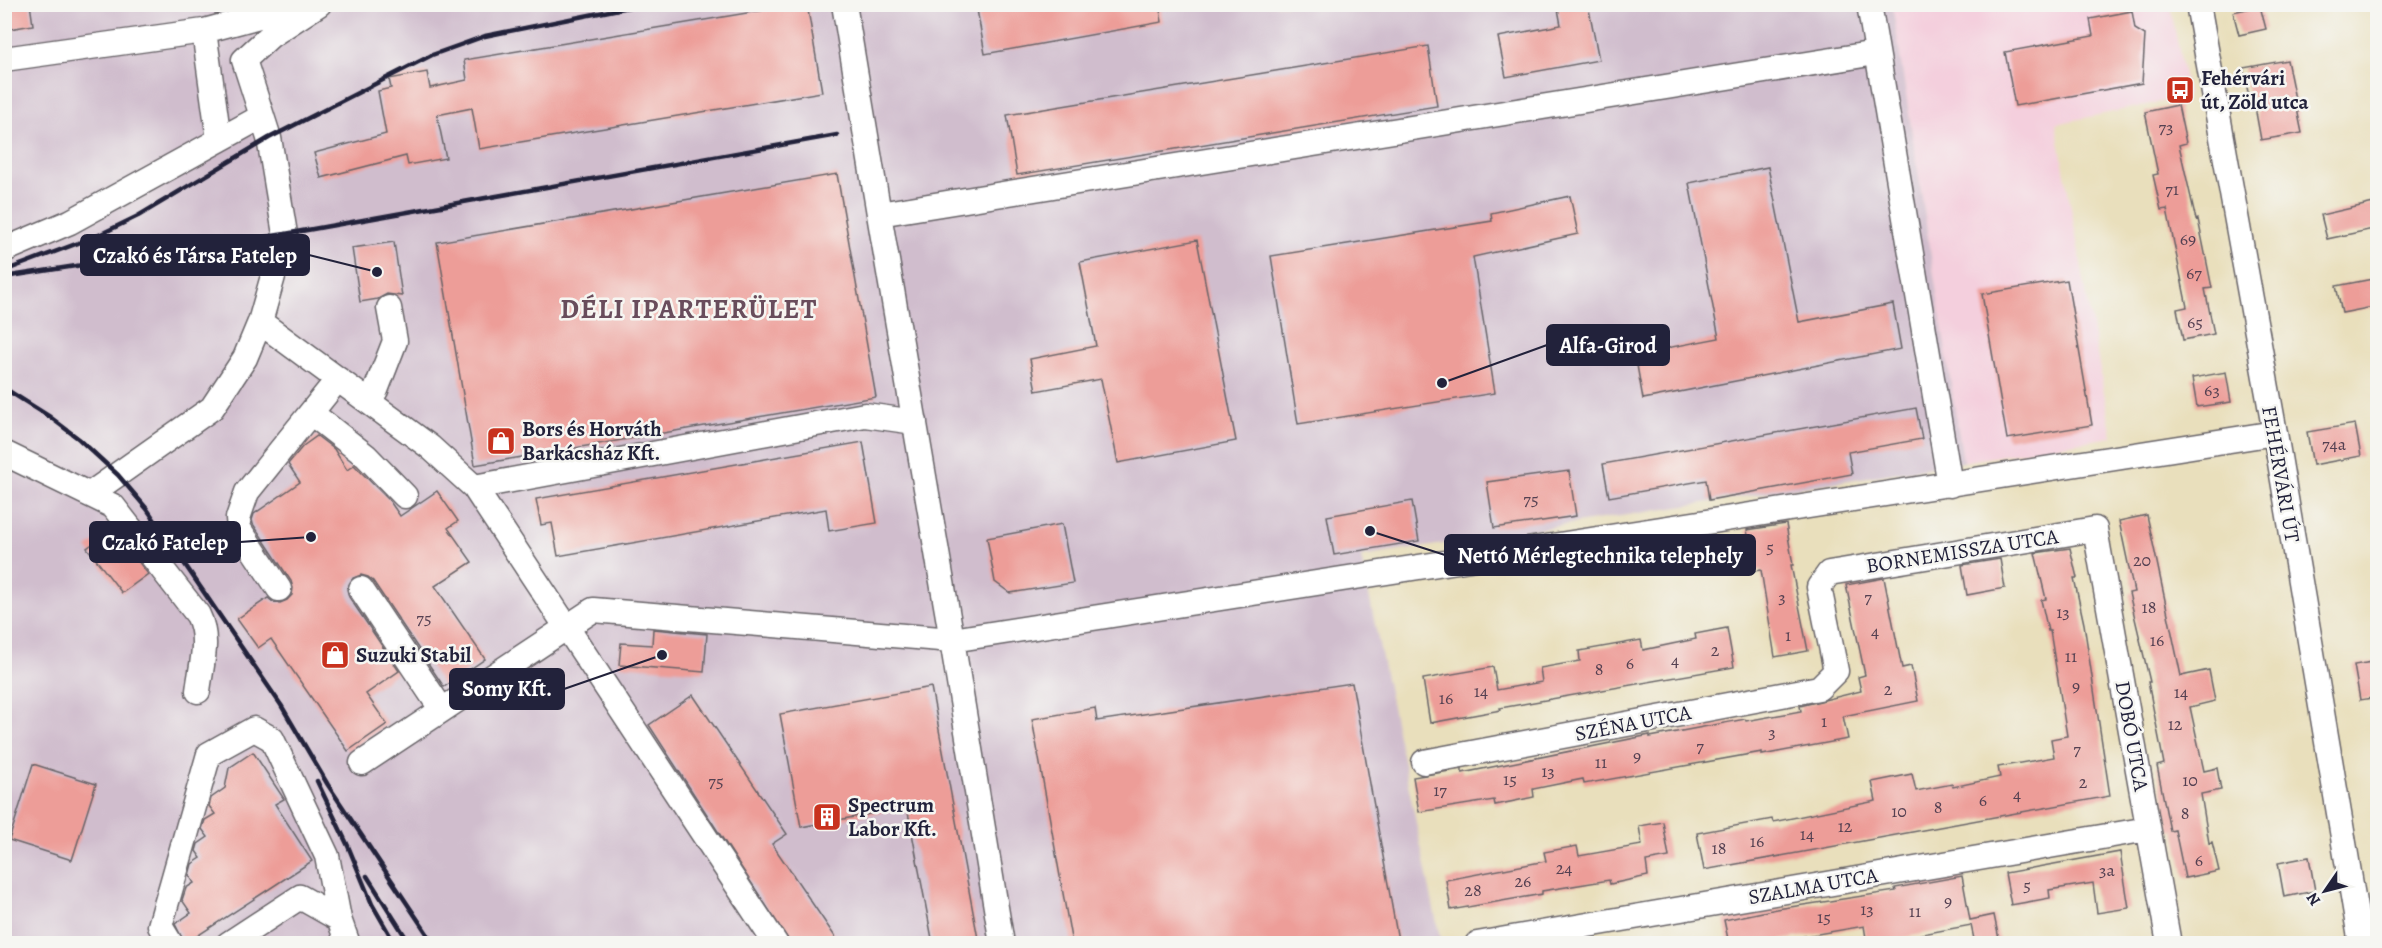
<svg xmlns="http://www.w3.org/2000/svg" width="2382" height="948" font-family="Alegreya,serif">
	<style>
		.built { fill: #f4cfdd }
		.industrial { fill: #d0bdcd }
		.building { fill: #ed9d98 }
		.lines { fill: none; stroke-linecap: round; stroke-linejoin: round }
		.minor-casing { stroke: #686468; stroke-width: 27 }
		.minor { stroke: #fff; stroke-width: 24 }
		.rail { stroke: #22223b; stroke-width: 4.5 }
		.labels { text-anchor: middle; stroke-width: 5; stroke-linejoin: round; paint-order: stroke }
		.number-label { font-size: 18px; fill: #554152 }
		.poi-label { font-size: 21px; font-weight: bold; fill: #22223b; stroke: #f6f6f2; text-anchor: start }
		.street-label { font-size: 21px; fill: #22223b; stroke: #f6f6f2 }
		.district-label { font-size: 27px; font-weight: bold; letter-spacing: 1.5px; fill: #694d5c; stroke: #f6f6f2 }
		.leader { fill: none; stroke: #22223b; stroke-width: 2 }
		.callout-dot { fill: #22223b; stroke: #f6f6f2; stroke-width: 2 }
		.callout { fill: #22223b; stroke: #22223b; stroke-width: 2 }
		.callout-label { font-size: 22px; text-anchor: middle; font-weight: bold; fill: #fff }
	</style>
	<rect width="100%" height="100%" fill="#f6f6f2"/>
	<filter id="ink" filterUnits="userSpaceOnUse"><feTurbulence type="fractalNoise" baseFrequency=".0167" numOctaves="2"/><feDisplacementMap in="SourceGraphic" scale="12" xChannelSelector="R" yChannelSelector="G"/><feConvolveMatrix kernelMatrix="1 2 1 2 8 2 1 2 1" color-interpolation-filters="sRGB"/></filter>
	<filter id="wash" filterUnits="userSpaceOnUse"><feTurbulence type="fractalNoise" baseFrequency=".008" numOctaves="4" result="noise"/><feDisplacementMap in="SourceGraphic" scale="24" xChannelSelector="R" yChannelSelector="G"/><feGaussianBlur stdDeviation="1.35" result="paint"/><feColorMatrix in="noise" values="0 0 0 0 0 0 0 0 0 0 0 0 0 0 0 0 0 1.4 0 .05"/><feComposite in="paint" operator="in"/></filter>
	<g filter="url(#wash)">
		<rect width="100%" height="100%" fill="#e9dfbc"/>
		<path class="built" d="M1892 5H2170L2188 96 2056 124 2112 437 1963 462Z"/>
		<path class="industrial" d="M5 5H1892L1963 462 1361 557 1441 943 5 944Z"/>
		<g id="blocks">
			<path class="building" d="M4 4H30L33 25 4 30Z
				M801 4H807L822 92 479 149 472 108 437 115 446 158 408 165 406 156 321 178 314 153 386 134 378 91 391 88 389 79 427 72 430 88 467 80 464 60Z
				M976 4H1159L1162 22 985 54Z
				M1557 4H1588L1599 60 1506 77 1498 37 1561 25Z
				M2260 6 2266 29 2239 35 2233 12Z
				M2132 11 2135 29 2145 35 2142 83 2015 106 2005 52 2093 36 2090 19Z
				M1428 46 1437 106 1017 175 1007 115Z
				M2287 60 2302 133 2261 140 2253 96 2249 97 2243 68Z
				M2178 105 2186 143 2179 145 2196 220 2198 219 2212 288 2205 289 2214 334 2183 340 2177 309 2187 307 2167 209 2161 210 2153 175 2158 174 2145 112Z
				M1768 167 1799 322 1893 304 1901 349 1643 399 1635 354 1719 338 1689 183Z
				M837 174 876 397 475 465 437 242Z
				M1570 196 1578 234 1473 257 1495 393 1298 424 1271 256 1492 221 1491 213Z
				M2378 202V228L2327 239 2321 215Z
				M1197 240 1236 441 1118 463 1101 379 1036 391 1030 359 1096 346 1080 262Z
				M394 242 402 296 387 294 378 299 360 302 352 248Z
				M2378 278V306L2342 313 2336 286Z
				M2067 280 2092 425 2007 439 1982 294Z
				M2226 372 2231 402 2197 407 2192 378Z
				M1916 408 1922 439 1848 452 1852 474 1709 500 1706 480 1609 497 1603 464Z
				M2355 424 2361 456 2313 465 2307 432Z
				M317 436 334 449 347 470 354 465 389 500 400 516 437 491 458 521 448 528 472 562 435 586 485 659 444 687 373 581 368 577 361 575 353 578 347 589 349 597 399 671 366 694 387 724 348 751 271 639 258 648 237 619 268 598 273 602 280 603 287 600 292 595 293 588 291 581 253 524 252 520 254 514 300 482 288 464 303 446Z
				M863 442 877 523 829 531 826 509 558 556 552 523 541 525 536 499Z
				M1569 471 1576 516 1494 528 1487 482Z
				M1412 501 1419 541 1334 555 1327 516Z
				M2147 515 2181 676 2209 670 2215 701 2190 707 2204 771 2217 768 2221 790 2201 794 2209 843 2212 842 2219 871 2185 878 2175 830 2170 831 2157 766 2164 764 2148 682H2150L2129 593 2134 592 2119 521Z
				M1062 524 1073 583 1010 593 995 582 987 538Z
				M1786 524 1793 565H1791L1808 651 1775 657 1761 570 1754 571 1747 530Z
				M113 529 148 574 122 593 87 548Z
				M2070 548 2077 578H2074L2084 624 2110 796 1704 870 1697 833 1772 819 1773 822 1876 801 1872 782 1912 774 1916 791 1952 784 1953 787 2000 777 1998 767 2054 757 2051 739 2067 736 2050 631H2048L2041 600 2046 599 2035 553Z
				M2000 559 2005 588 1967 595 1962 565Z
				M1884 578 1902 668 1911 666 1918 701 1843 716 1848 739 1762 755V752L1584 784 1583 779 1533 789 1534 797 1495 805 1494 800 1419 812 1413 777 1462 769V773L1650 735V737L1745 719 1746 721 1801 711 1800 706 1861 691 1858 677 1865 675 1846 585Z
				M1727 628 1734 667 1500 708 1501 710 1430 723 1423 679 1493 667 1497 690 1542 682 1540 668 1580 661 1579 651 1641 640 1643 650 1696 639 1695 634Z
				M653 629 707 634 704 672 619 665 621 643 652 645Z
				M2378 661V697L2360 700 2354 665Z
				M1352 683 1398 940 1379 944H1072L1032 719 1095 708 1097 721Z
				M931 687 979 944H933L907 807 801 827 780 714Z
				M693 695 787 834 772 844 840 944H791L649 725Z
				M253 752 284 799 275 804 312 861 185 944 175 924 191 913 182 900 186 888 194 883 189 875 192 864 201 858 196 851 198 844 208 837 202 829 205 820 215 814 209 806 211 798 225 788 229 768Z
				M33 764 96 784 72 860 9 840Z
				M1663 822 1669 857 1646 861 1648 876 1610 884 1609 880 1542 891V894L1451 910 1446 880 1546 861 1544 852 1577 846 1579 856 1642 845 1639 826Z
				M2120 852 2129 908 2097 913 2093 883 2049 890 2050 898 2011 905 2005 873Z
				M2309 857 2315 891 2284 897 2278 863Z
				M1962 876 1970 920 1994 915 2000 944H1975L1971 925 1869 944H1867L1864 926 1760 944H1729L1724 920 1777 909 1896 891 1895 888Z"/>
		</g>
	</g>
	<g filter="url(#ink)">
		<use href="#blocks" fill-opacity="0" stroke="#686468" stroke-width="1.5"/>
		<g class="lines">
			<g class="minor-casing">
				<path id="minor" d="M844 4 879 214
					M1869 4 1950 485
					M2198 4 2275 433 2361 944
					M204 31 219 140
					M1876 53 879 214 952 640 2275 433
					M4 59 204 31 304 4
					M4 250 70 222 261 117
					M260 322 430 447 474 487 776 944
					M369 401 376 390 395 341 389 308
					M311 413 366 456 405 496
					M4 453 113 506 198 615C210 639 201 666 198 691
					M474 487 865 415 915 422
					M90 494 212 408 245 358 260 322 285 234 269 138 244 60 270 36 319 4
					M279 589 239 529 238 518 247 492 338 379
					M361 589 442 710
					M1424 762 1819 688 1836 671 1819 587 1829 573 2095 529 2169 944
					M362 763 593 610 952 640 1002 944
					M171 944 160 926 209 754 254 729 272 739 327 856 339 919 348 944
					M228 944 300 897 339 919
					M1477 944 2148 829"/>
			</g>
			<use href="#minor" class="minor"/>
			<path class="rail" d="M4 271 97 236 138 216 269 138 432 55 485 36 644 4
				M4 277 285 234 837 135
				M4 388 50 417 79 439 118 475 147 509 281 705 328 785 434 944
				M317 781 348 846 372 904 395 944
				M367 876 410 944"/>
		</g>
	</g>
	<defs>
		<g id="bus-square" transform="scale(1.5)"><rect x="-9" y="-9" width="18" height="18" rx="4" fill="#c8321e" stroke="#f6f6f2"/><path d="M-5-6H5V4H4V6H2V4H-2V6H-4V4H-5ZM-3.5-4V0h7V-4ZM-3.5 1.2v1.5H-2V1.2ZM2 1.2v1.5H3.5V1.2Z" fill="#fff"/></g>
		<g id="shop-square" transform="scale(1.5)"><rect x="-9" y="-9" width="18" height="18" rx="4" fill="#c8321e" stroke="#f6f6f2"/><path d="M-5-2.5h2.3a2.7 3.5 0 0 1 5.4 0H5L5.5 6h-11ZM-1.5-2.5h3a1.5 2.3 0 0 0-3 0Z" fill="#fff"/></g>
		<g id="building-square" transform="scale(1.5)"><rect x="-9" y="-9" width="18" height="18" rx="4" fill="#c8321e" stroke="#f6f6f2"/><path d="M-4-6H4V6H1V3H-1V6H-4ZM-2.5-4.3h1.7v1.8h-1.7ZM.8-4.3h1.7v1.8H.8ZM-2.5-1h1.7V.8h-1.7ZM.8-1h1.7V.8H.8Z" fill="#fff"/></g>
	</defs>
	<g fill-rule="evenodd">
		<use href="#bus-square" x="2180" y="90"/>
		<use href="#shop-square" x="501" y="441"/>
		<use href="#shop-square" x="335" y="655"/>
		<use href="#building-square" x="827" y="817"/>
	</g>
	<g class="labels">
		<g class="number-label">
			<text x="2166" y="133">73</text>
			<text x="2172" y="195">71</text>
			<text x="2188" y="245">69</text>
			<text x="2194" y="279">67</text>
			<text x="2195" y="328">65</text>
			<text x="2212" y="396">63</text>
			<text x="2334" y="450">74a</text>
			<text x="1531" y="505">75</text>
			<text x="1770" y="553">5</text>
			<text x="2142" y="566">20</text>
			<text x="1782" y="603">3</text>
			<text x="1868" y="603">7</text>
			<text x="2149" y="613">18</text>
			<text x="2063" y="618">13</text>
			<text x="424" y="624">75</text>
			<text x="1875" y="637">4</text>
			<text x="1788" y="641">1</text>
			<text x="2157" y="646">16</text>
			<text x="1715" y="656">2</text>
			<text x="2071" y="662">11</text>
			<text x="1675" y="666">4</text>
			<text x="1630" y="669">6</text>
			<text x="1599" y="675">8</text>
			<text x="2076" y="692">9</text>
			<text x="1888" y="695">2</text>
			<text x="1481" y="697">14</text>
			<text x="2181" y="698">14</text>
			<text x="1446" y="704">16</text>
			<text x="1824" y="727">1</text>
			<text x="2175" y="730">12</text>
			<text x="1772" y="738">3</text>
			<text x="1700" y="752">7</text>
			<text x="2077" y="755">7</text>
			<text x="1637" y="762">9</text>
			<text x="1601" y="768">11</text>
			<text x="1548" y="777">13</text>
			<text x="1510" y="785">15</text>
			<text x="2190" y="786">10</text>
			<text x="716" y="787">75</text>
			<text x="2083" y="788">2</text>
			<text x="1440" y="796">17</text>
			<text x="2017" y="800">4</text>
			<text x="1983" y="806">6</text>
			<text x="1938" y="813">8</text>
			<text x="1899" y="817">10</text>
			<text x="2185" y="819">8</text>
			<text x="1845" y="832">12</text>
			<text x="1807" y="840">14</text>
			<text x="1757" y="847">16</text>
			<text x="1719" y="854">18</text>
			<text x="2199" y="866">6</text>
			<text x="1564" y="874">24</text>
			<text x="2107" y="876">3a</text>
			<text x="1523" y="887">26</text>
			<text x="2027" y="891">5</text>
			<text x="1473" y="896">28</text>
			<text x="1948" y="907">9</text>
			<text x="1867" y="915">13</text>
			<text x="1915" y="917">11</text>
			<text x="1824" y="923">15</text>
		</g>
		<g class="poi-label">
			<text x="2201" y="85">Fehérvári<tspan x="2201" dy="24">út, Zöld utca</tspan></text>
			<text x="522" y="436">Bors és Horváth<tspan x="522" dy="24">Barkácsház Kft.</tspan></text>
			<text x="356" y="662">Suzuki Stabil</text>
			<text x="848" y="812">Spectrum<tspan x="848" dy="24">Labor Kft.</tspan></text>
		</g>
		<g class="street-label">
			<text transform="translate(2281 474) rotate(80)" y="7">FEHÉRVÁRI ÚT</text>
			<text transform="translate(1962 551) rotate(-9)" y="7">BORNEMISSZA UTCA</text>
			<text transform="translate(1633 723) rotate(-11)" y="7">SZÉNA UTCA</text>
			<text transform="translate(2132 736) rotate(80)" y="7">DOBÓ UTCA</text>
			<text transform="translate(1813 886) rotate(-10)" y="7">SZALMA UTCA</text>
		</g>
		<g class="district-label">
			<text x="689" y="318">DÉLI IPARTERÜLET</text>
		</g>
	</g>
	<path class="leader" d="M377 272L309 255M1442 383L1547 345M311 537L240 542M1370 531L1445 555M662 655L564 689"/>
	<g class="callout-dot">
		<circle cx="377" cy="272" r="6"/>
		<circle cx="1442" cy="383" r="6"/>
		<circle cx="311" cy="537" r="6"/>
		<circle cx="1370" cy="531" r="6"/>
		<circle cx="662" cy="655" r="6"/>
	</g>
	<g class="callout">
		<rect x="81" y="235" width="228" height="40" rx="6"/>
		<rect x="1547" y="325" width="122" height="40" rx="6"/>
		<rect x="90" y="522" width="150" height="40" rx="6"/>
		<rect x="1445" y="535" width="310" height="40" rx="6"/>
		<rect x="450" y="669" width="114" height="40" rx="6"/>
	</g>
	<g class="callout-label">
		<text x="195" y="263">Czakó és Társa Fatelep</text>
		<text x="1608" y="353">Alfa-Girod</text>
		<text x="165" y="550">Czakó Fatelep</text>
		<text x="1600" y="563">Nettó Mérlegtechnika telephely</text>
		<text x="507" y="696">Somy Kft.</text>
	</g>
	<rect width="2382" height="948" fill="none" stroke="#f6f6f2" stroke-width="24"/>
	<g transform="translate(2325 891) rotate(235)" stroke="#f6f6f2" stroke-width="4.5" paint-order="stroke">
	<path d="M0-4.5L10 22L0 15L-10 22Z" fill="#22223b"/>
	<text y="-9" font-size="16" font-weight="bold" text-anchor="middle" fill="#22223b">N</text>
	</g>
</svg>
